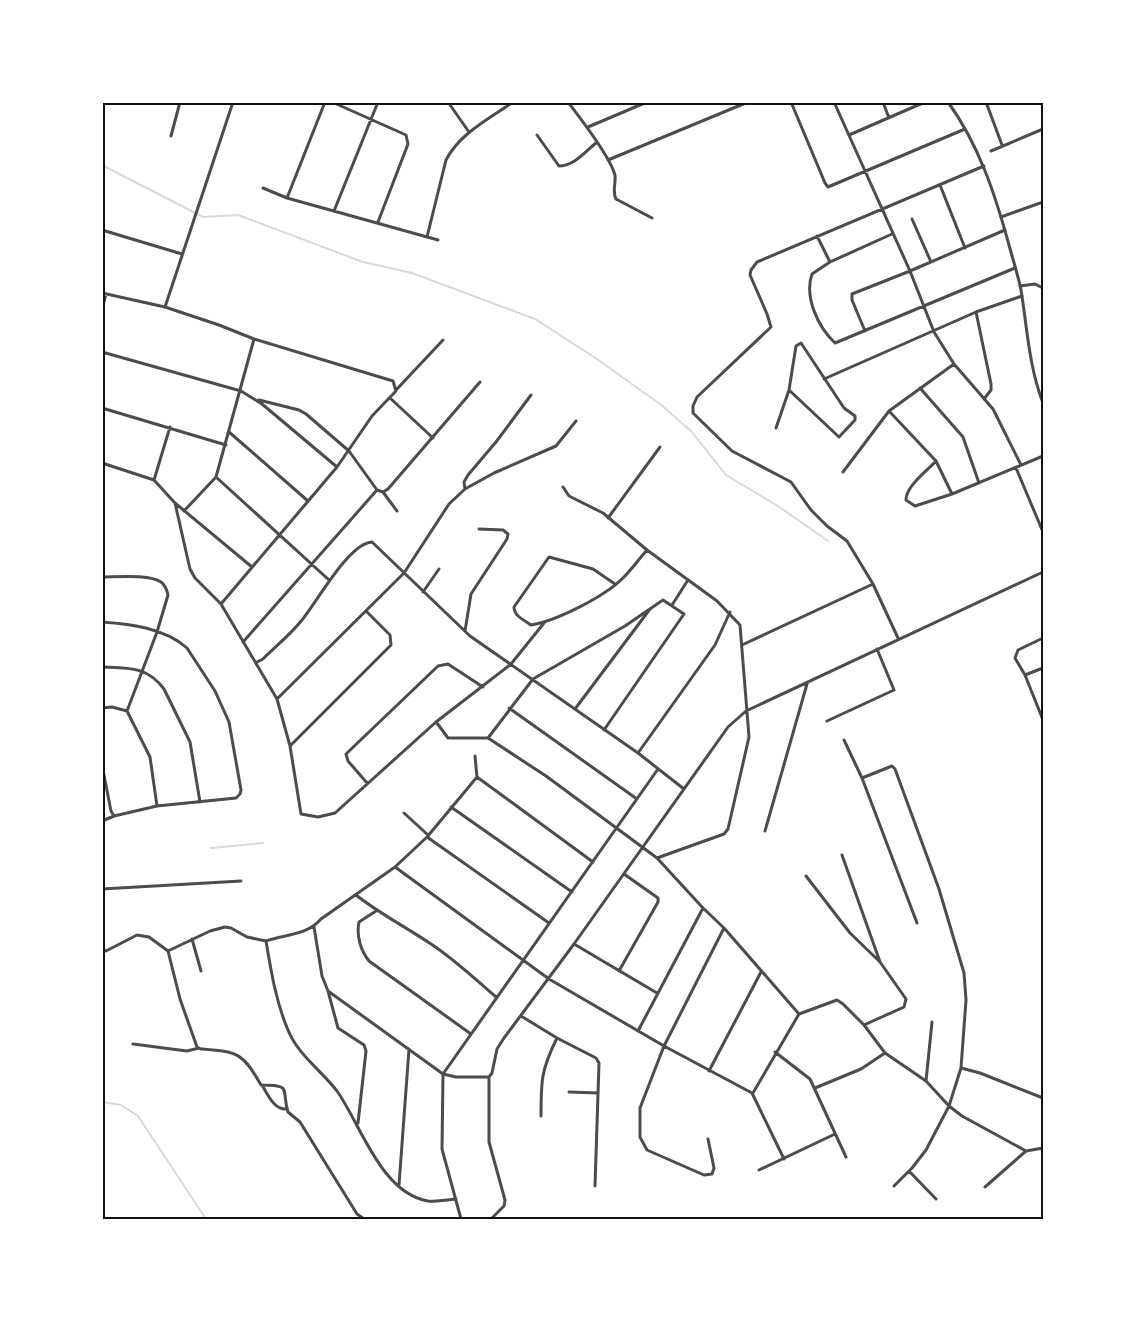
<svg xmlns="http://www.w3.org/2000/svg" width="1145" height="1321" font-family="Cabin,sans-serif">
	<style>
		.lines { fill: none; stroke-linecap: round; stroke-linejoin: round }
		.stream { stroke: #d9d9d9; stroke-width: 2 }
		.minor { stroke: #4c4c4c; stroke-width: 3 }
		.tertiary { stroke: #4c4c4c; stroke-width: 3 }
		.neatline { fill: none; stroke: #111; stroke-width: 2 }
	</style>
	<rect width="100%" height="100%" fill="#fff"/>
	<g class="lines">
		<path class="stream" d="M102 165 203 217 238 215 363 262 412 273 535 319 594 357 660 404 692 432 726 475 778 506 828 541
			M211 848 263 843
			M102 1102 121 1105 138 1116 206 1219"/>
		<path class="minor" d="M332 102 406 135 408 144 378 222
			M448 102 469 132
			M568 102C581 119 610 156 615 175 616 184 612 191 616 199L652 218
			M791 102 825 183 828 187 965 129
			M834 102 910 271 934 332 954 364 993 409 1021 465
			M883 102 889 118
			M986 102 1002 145
			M1041 102 1043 106
			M588 127 647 102
			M537 135 559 166C574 166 586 151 597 142
			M849 135 925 102
			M171 136 180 102
			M991 151 1043 129
			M608 160 748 102
			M940 185 965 248
			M263 188 287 198 438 240
			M287 198 325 102
			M334 211 378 102
			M1001 217 1043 202
			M912 219 931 262
			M102 230 182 254
			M892 234 830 262 812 274C804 297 818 327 835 343L1015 268
			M817 236 830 262
			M427 237 446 160C460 133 489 119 513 102
			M1020 286 1035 284 1043 288
			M102 293 165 307 219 325 254 339 393 381 396 391 372 416 337 467 221 604
			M165 307 233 102
			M102 309 106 294
			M976 312 991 384V390L984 399
			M865 331 852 300V294L910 271 1005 230
			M102 352 241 391 262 404 337 467
			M824 379 976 312 1022 296
			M920 388 963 437 979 483
			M397 389 443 340
			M390 398 433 438
			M259 400 299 410 306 414 349 451 377 490 383 492 397 511
			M102 408 226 445
			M889 411 936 461
			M776 428 789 390 796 346 801 343 844 408 855 416V420L839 437 789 390
			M229 432 308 501
			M102 463 154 480 175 503 252 567
			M1016 468 1043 532
			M843 472 889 411 954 364
			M216 477 329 580
			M154 480 170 427
			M563 487 569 496 603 513 647 550 717 601 740 625 749 737 728 829 724 834 657 858
			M465 489 464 482 468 475 496 442 531 395
			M383 492 388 489 480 382
			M952 494 936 461C927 471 906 486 906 500L915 506 952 494 1043 456
			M175 503 190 569 195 578 221 604 277 699 290 746 301 814 318 817 335 813 436 722 511 664 544 623
			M184 511 216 477 254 339
			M608 518 660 447
			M102 577C116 577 150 574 161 582 165 585 167 590 168 595L157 632 127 711 150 757 157 806
			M615 584 593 569 549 557 514 607C514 616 524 620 531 625 556 621 604 597 623 578 631 570 639 559 647 550
			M423 592 439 569
			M672 605 688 580
			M102 622C130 624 165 628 187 648L215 691 229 722 241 790 240 794 236 798 157 806 114 816 111 811 102 765
			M465 631 471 594 507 539 508 534 503 530 479 529
			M898 638 873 584 847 541 827 526 811 510 791 482 732 451 693 413V406L697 397 771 327 767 314 750 275 751 270 757 262 984 166
			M1043 638 1018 650 1015 658 1025 675 1043 720
			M243 642 377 490
			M742 645 873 584
			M257 662 263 659C276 646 291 634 302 620 317 602 349 543 372 542L470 636 638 753 684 789
			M102 667C128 668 147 666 164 689L190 742 200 802
			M1025 675 1043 668
			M277 699 404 573 449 504 465 489 494 473 556 446 576 421
			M102 708 112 707 127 711
			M509 708 637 799
			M575 709 650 609
			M827 721 894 690 877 649
			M437 723 448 738H488L546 776 657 858 703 908 724 928 799 1014
			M488 738 533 679 625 626 663 600 684 614 604 730
			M844 740 862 778 917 923
			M290 746 391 645 390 635 366 611
			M638 753 715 645 730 612
			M477 777 593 862
			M862 778 892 766 895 769 939 889 964 973 966 1000 961 1068 949 1106 926 1150 912 1168 894 1186
			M367 783 348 761 346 754 438 666 448 664 483 687
			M451 807 572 892
			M404 813 428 835
			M102 821 114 816
			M765 831 807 684
			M427 837 549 923
			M842 855 880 962 906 999 904 1007 864 1025
			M395 867 549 979 664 1046 752 1093 784 1159
			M806 876 850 933 879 961
			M102 889 241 881
			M356 895C380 914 406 927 431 944 454 959 475 979 496 997
			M376 911 359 922C356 936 361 951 369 961L471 1034
			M314 927 322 976 328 991 443 1074 456 1077H489
			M192 939 201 971
			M574 944 657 993
			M102 949 106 951 137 935 149 937 168 951 180 999 197 1047 201 1049C238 1052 242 1052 261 1085 293 1085 281 1089 288 1112L300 1122 357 1214 364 1219
			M168 951 210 931 225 927 231 928 247 937 266 941
			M619 971 658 902V898L624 874
			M328 991 338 1028 364 1045 366 1051 358 1123
			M521 1016 557 1038 596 1058 599 1063 595 1186
			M638 1031 703 908
			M133 1044 187 1051 199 1048
			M775 1052 810 1079 846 1157
			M961 1068 980 1073 1043 1098
			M709 1071 761 972
			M926 1081 932 1022
			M262 1085C268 1095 274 1110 287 1109
			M815 1088 861 1069 885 1053
			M569 1092 598 1093
			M753 1093 799 1014 837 1000 843 1004 864 1025 885 1053 926 1081 949 1106 962 1116 1026 1151
			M541 1116C541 1081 541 1070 557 1038
			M708 1139 714 1168 712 1174 704 1175 647 1150 640 1137V1108L664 1046 724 928
			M759 1170 835 1134
			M909 1171 936 1199
			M399 1185 409 1049
			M985 1187 1026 1151 1043 1148
			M456 1199C447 1200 437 1202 428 1201 381 1193 361 1125 337 1091 321 1070 298 1055 288 1030 276 1002 271 971 266 941 286 934 306 936 321 919L395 867 427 837 477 777 475 756
			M461 1219 442 1149 443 1074 658 769
			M491 1219 504 1206 505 1200 489 1142V1077L492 1073 497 1049 504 1038 574 944 728 727 746 711 1043 572"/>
		<path class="tertiary" d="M948 102C979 145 995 194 1009 245 1013 260 1018 275 1021 290 1027 327 1029 367 1043 403"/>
	</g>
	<rect width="1145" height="1321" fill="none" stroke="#ffffff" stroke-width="207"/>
	<rect x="104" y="104" width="938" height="1114" class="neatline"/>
</svg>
